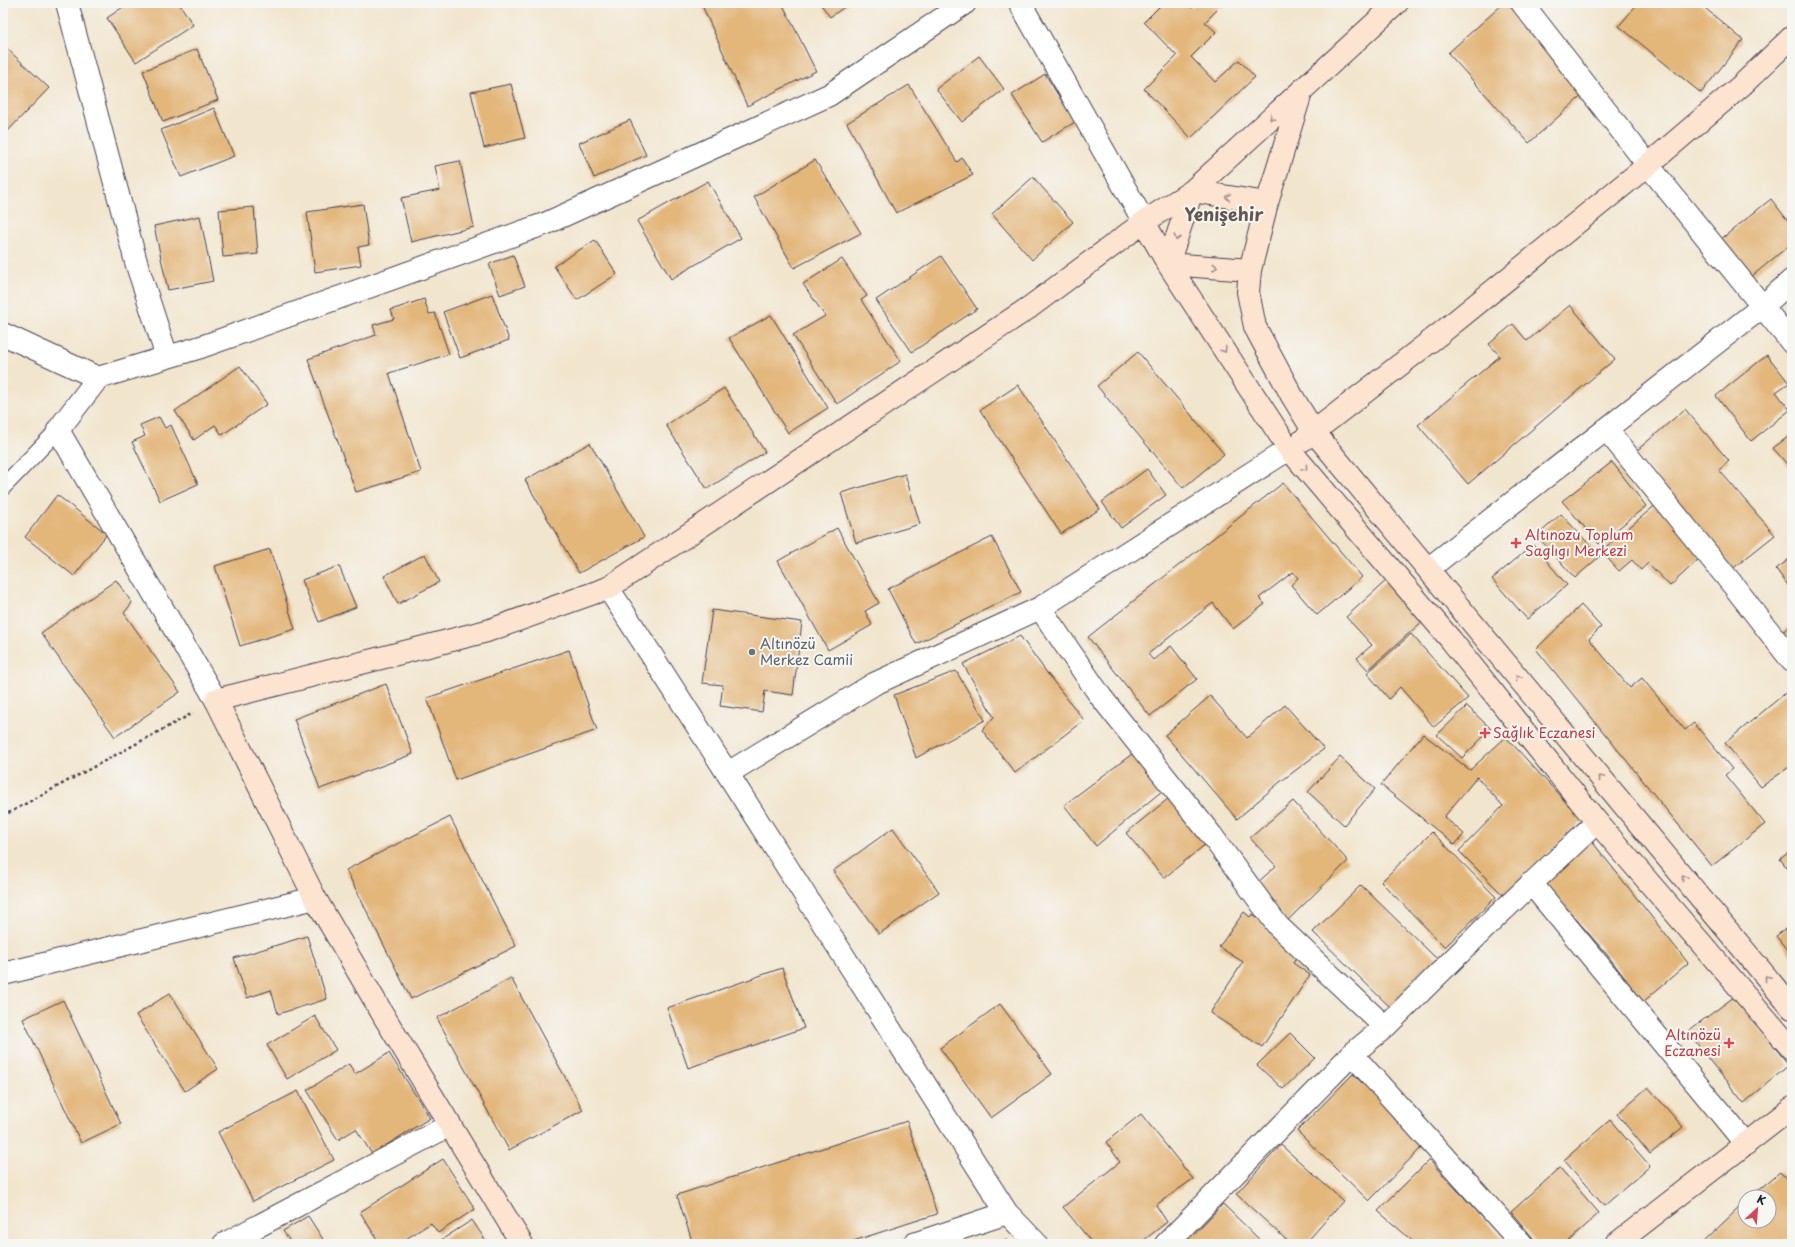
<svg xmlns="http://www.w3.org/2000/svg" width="1795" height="1247" font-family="'Playpen Sans',sans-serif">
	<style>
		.building { fill: #e3b67a }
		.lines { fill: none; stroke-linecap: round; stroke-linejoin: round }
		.lane-casing { stroke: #413f51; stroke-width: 18 }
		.street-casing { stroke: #413f51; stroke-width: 24 }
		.secondary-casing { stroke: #413f51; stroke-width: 24 }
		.path { stroke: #413f51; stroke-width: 2.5; stroke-dasharray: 3 3; stroke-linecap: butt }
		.lane { stroke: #fff; stroke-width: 16 }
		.street { stroke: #fff; stroke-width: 22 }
		.secondary { stroke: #fde4d1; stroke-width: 22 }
		.oneway { stroke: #9a8d8e }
		.health-dot { fill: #e0444e; stroke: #f6f6f2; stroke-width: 1.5 }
		.worship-dot { fill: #6b7280; stroke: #f6f6f2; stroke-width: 1.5 }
		.labels { text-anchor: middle; stroke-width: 4; stroke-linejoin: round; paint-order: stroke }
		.health-label { font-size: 14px; fill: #be3a42; stroke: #f6f6f2; text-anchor: start }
		.worship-label { font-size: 14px; fill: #5b616d; stroke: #f6f6f2; text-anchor: start }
		.district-label { font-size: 18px; font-weight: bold; fill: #665651; stroke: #f6f6f2 }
	</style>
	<rect width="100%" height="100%" fill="#f6f6f2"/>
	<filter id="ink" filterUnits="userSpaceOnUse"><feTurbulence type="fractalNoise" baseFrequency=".025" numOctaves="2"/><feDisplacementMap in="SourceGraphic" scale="8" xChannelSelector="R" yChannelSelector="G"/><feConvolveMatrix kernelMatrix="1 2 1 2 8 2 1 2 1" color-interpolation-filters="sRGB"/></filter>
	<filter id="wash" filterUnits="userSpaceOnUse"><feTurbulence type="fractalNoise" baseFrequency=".012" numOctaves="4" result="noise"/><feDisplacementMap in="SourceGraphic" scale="16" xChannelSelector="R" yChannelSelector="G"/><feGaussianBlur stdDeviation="0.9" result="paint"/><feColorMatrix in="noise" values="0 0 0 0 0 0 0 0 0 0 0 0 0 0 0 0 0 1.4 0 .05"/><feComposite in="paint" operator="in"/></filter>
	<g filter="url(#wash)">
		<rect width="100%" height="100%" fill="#f2e5ce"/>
		<g id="blocks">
			<path class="building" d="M129 3H179L193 25 136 62 107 18Z
				M701 3H782L816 71 747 106Z
				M820 3H850L830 17Z
				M1163 3H1186L1192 8 1197 3H1224L1205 22 1216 32 1191 57 1215 82 1239 60 1255 77 1191 138 1144 89 1177 56 1144 22Z
				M1504 3H1507L1587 91 1529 143 1448 53Z
				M1638 3H1699L1743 40 1701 93 1619 26Z
				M3 45 49 88 3 136Z
				M197 49 218 100 163 122 143 71Z
				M979 56 1004 89 962 122 936 89Z
				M1045 74 1075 122 1042 142 1012 95Z
				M511 84 525 138 484 148 471 92Z
				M909 85 957 162 962 158 973 175 896 213 847 123Z
				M214 108 234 156 181 177 161 130Z
				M630 120 646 155 594 178 579 143Z
				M815 160 861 233 794 268 754 197Z
				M460 161 474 227 411 242 401 198 440 190 435 166Z
				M1033 177 1073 222 1032 260 992 214Z
				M708 181 741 238 671 279 637 221Z
				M1771 199 1792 226V243L1751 277 1720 240Z
				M363 204 369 245 358 247 361 265 315 272 307 212Z
				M254 207 258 254 223 257 219 210Z
				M200 216 213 281 168 290 154 226Z
				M595 240 617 274 577 300 554 266Z
				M513 255 525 286 500 295 489 264Z
				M941 256 977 309 912 352 876 300Z
				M842 259 867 296 861 300 901 361 837 404 793 335 825 316 803 284Z
				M492 294 509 340 460 358 443 312Z
				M424 299 429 314 435 313 449 354 389 373 421 472 356 492 308 359 376 335 373 325 394 319 391 310Z
				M1570 305 1615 359 1468 484 1418 425 1500 356 1489 344 1513 324 1527 341Z
				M771 315 828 408 788 433 729 338Z
				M1138 352 1224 454 1183 488 1097 386Z
				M1767 355 1789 383 1776 392 1790 410 1751 441 1716 396Z
				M240 366 267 404 222 435 215 425 194 440 175 411Z
				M1018 385 1100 509 1061 534 980 410Z
				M724 388 765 452 707 489 666 425Z
				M1685 409 1729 461 1719 470 1775 535 1731 570 1635 452Z
				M159 417 165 428 171 425 198 484 160 501 132 442 145 436 140 425Z
				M1792 434V470L1773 448Z
				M590 443 644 537 579 573 525 480Z
				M1612 462 1646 506 1599 544 1562 501Z
				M1147 469 1166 495 1121 528 1102 502Z
				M905 474 920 524 856 543 841 493Z
				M1283 483 1362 577 1317 615 1291 585 1298 578 1293 572 1259 598 1265 604 1233 629 1213 603 1148 654 1153 660 1171 646 1197 679 1150 716 1088 637Z
				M57 495 107 534 74 576 25 537Z
				M1658 503 1701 557 1670 586 1648 563 1641 570 1632 560 1619 571 1601 551Z
				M1561 514 1600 556 1575 578 1537 536Z
				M837 528 879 603 865 611 872 625 828 650 778 561Z
				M992 537 1021 592 916 644 888 589Z
				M1533 545 1567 585 1527 619 1492 579Z
				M270 549 295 629 240 646 215 566Z
				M425 554 439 582 398 604 384 576Z
				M1792 557V591L1776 569Z
				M339 566 356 607 319 622 302 580Z
				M1388 579 1425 619 1368 670 1357 658 1372 645 1346 617Z
				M116 580 132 603 124 613 180 692 115 737 41 633Z
				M1581 605 1601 627 1589 639 1630 688 1642 678 1685 730 1694 723 1732 769 1725 775 1765 824 1712 866 1536 649Z
				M712 610 802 622 793 695 765 691 762 712 720 706 723 685 702 683Z
				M1792 624V650L1779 635Z
				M1411 634 1468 698 1434 727 1400 687 1389 699 1367 673Z
				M1020 636 1050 677 1084 720 1015 773 982 730 994 717 963 664Z
				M569 650 597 730 456 780 427 698Z
				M956 671 985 720 916 758 894 695Z
				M386 684 413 754 320 789 294 719Z
				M1789 690 1792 693V740L1790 741 1792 744V765L1761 787 1725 743Z
				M1210 696 1247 738 1285 705 1324 749 1280 782 1237 819 1165 735Z
				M1467 706 1491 729 1462 758 1437 735Z
				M1423 734 1470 770 1506 737 1582 820 1504 896 1459 851 1503 806 1477 777 1444 817 1464 834 1455 845 1381 785Z
				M1132 754 1163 790 1096 846 1064 805Z
				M1340 757 1375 789 1344 825 1308 792Z
				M1169 798 1207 843 1164 878 1126 833Z
				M1293 801 1348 861 1287 921 1256 884 1276 866 1250 838Z
				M450 817 516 946 411 999 346 870Z
				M893 828 939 892 879 934 833 871Z
				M1432 832 1496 897 1445 947 1381 882Z
				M1590 839 1688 963 1643 1002 1608 956 1544 882Z
				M1792 850V874L1780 859Z
				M1361 885 1437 959 1391 1008 1313 932Z
				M1244 912 1250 917 1253 914 1298 955 1293 963 1310 975 1262 1047 1210 1013 1243 962 1219 947Z
				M1792 924V956L1776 936Z
				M307 936 327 999 278 1014 271 990 247 998 234 958Z
				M782 968 804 1028 688 1068 667 1008Z
				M511 978 583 1110 509 1150 437 1018Z
				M170 993 218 1069 185 1091 136 1015Z
				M1734 997 1789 1065 1744 1103 1710 1061 1688 1031Z
				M63 1000 121 1124 81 1143 23 1019Z
				M1000 1004 1052 1074 991 1118 940 1048Z
				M315 1016 336 1050 287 1079 267 1045Z
				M1290 1033 1315 1058 1283 1089 1257 1065Z
				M389 1053 430 1118 372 1154 356 1129 338 1140 307 1090 349 1064 355 1074Z
				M1353 1074 1425 1144 1369 1201 1297 1131Z
				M1648 1087 1683 1127 1650 1154 1617 1114Z
				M298 1091 334 1160 253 1201 218 1132Z
				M1141 1114 1193 1179 1156 1205 1167 1222 1139 1244H1093L1063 1207 1120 1162 1106 1142Z
				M1610 1120 1650 1166 1604 1206 1564 1160Z
				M907 1121 937 1214 844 1244H693L677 1195Z
				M1281 1145 1343 1201 1305 1244H1291L1236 1194Z
				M443 1159 475 1209 438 1233 431 1223 398 1244H380L360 1212Z
				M1429 1160 1486 1221 1507 1244H1416L1378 1211Z
				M1560 1168 1599 1213 1566 1244H1538L1511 1212Z
				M1780 1172 1792 1185V1244H1701L1745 1202V1221H1769V1197H1750Z
				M1223 1204 1264 1244H1194L1189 1239Z
				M308 1216 326 1244H284L290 1241 283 1231Z
				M472 1220 488 1244H435Z
				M1007 1240 1011 1244H996Z"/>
		</g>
	</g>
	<g filter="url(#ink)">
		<use href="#blocks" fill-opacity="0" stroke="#413f51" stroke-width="1"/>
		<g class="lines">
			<g class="lane-casing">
				<path id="lane" d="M3 487 58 430"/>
			</g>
			<g class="street-casing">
				<path id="street" d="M67 3 136 262 167 357
					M1020 3 1144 222
					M1522 3 1648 165 1792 343
					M3 334 98 378
					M1606 429 1733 585 1792 661
					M1428 569 1762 307 1792 280
					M608 588C743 795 874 1005 1007 1213L1037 1244
					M1040 608 1101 697 1212 836 1278 926 1385 1027
					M216 700 58 430 98 378 201 347 547 223 829 95 965 3
					M728 773 874 684 1040 608 1289 449
					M1531 883 1746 1144
					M3 974 315 898
					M1352 1054 1522 1244
					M224 1244 450 1125
					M914 1244 1007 1213
					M1166 1244 1352 1054 1385 1027 1496 917 1597 822"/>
			</g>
			<g class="secondary-casing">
				<path id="secondary" d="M1397 3 1192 191 1168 264 1289 449 1451 640 1597 822 1792 1049
					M1301 93 1267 203 1250 270 1248 292 1255 327 1292 396 1314 432 1792 1008
					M1144 222 1168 264 1250 270
					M1303 440 1441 333 1648 165 1742 85 1792 37
					M522 1244 385 1018 315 898 216 700 487 631 608 588 1030 307 1144 222 1192 191 1267 203
					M1616 1244 1792 1108"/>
			</g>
			<path class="path" d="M3 816 193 713"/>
			<use href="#lane" class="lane"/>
			<use href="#street" class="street"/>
			<use href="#secondary" class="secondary"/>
		</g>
		<defs><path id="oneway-chevron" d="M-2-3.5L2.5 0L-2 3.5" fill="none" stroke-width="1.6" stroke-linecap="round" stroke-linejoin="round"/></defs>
		<g class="oneway">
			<use href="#oneway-chevron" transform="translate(1272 118) rotate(138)"/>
			<use href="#oneway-chevron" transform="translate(1228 197) rotate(-171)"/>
			<use href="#oneway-chevron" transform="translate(1177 238) rotate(108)"/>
			<use href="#oneway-chevron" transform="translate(1215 267) rotate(4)"/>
			<use href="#oneway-chevron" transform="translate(1224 350) rotate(57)"/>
			<use href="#oneway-chevron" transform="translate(1305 468) rotate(50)"/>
			<use href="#oneway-chevron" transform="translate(1518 678) rotate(-130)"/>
			<use href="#oneway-chevron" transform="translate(1601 778) rotate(-130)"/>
			<use href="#oneway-chevron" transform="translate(1684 878) rotate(-130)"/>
			<use href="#oneway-chevron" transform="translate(1767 978) rotate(-130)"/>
		</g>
	</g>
	<g class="health-dot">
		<path d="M1514 537h4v4h4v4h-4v4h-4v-4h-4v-4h4z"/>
		<path d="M1483 727h4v4h4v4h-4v4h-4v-4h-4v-4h4z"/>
		<path d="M1727 1037h4v4h4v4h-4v4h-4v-4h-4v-4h4z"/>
	</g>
	<circle class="worship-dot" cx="752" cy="652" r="4"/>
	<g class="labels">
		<g class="health-label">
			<text x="1525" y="540">Altınozu Toplum<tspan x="1525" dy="16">Saglıgı Merkezi</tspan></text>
			<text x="1493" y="738">Sağlık Eczanesi</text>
			<text x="1721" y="1040" text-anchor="end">Altınözü<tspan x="1721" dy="16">Eczanesi</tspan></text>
		</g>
		<g class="worship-label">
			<text x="760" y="649">Altınözü<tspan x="760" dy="16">Merkez Camii</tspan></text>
		</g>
		<g class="district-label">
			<text x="1224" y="221">Yenişehir</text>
		</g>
	</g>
	<rect width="1795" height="1247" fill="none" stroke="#f6f6f2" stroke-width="16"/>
	<g transform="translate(1757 1209) rotate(26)"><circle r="19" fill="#f6f6f2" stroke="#a1a1a9"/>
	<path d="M0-3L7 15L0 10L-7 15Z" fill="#d1495b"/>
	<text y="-6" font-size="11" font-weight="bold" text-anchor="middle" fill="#22223b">K</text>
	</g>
</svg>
